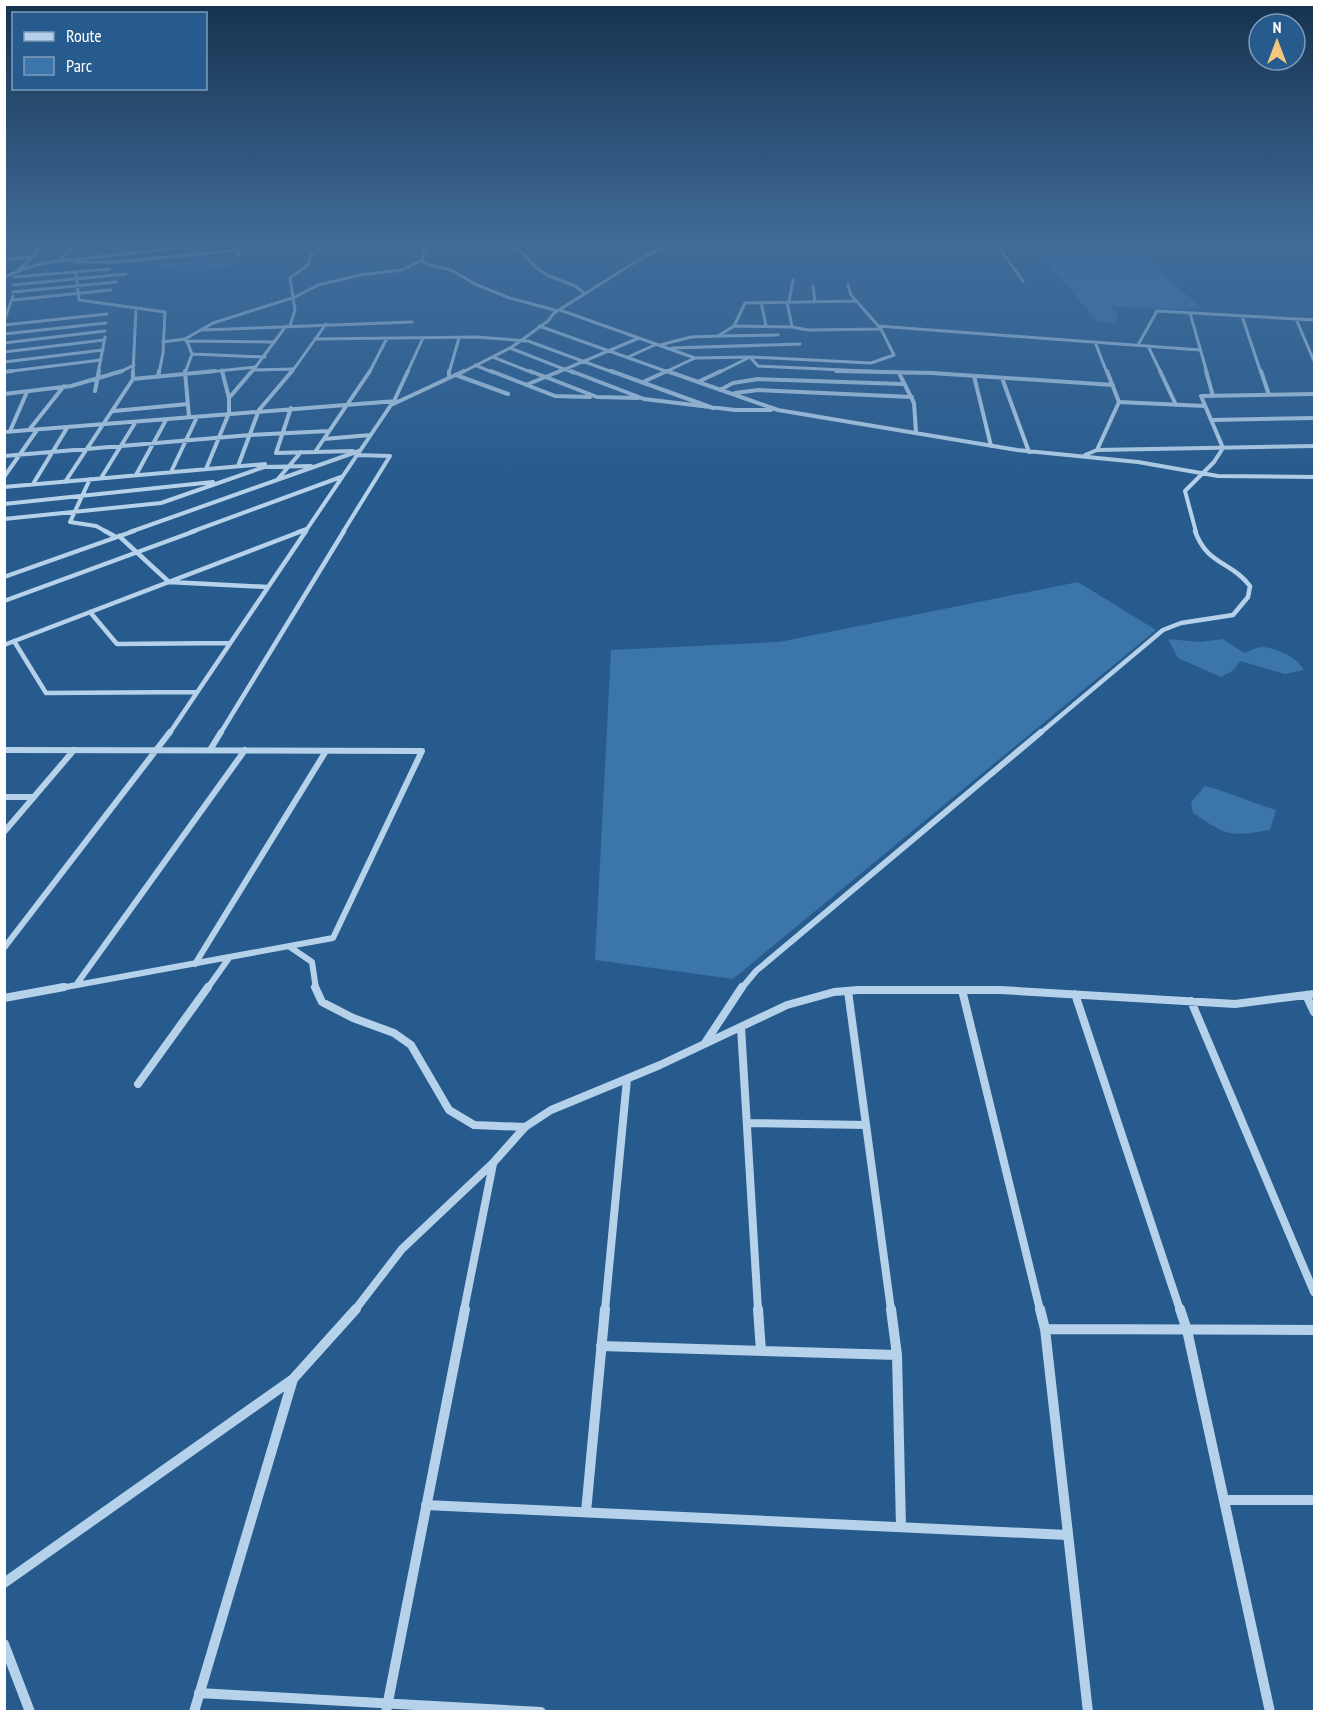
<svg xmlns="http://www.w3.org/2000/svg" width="1319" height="1716" font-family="'PT Sans Narrow',sans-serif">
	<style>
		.green { fill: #3c75a9 }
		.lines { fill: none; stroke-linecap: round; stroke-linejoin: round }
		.street-far5 { stroke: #b6d2ea; stroke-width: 3 }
		.street-far4 { stroke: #b6d2ea; stroke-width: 4 }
		.street-far3 { stroke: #b6d2ea; stroke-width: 4.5 }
		.street-far2 { stroke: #b6d2ea; stroke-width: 6 }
		.street-far1 { stroke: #b6d2ea; stroke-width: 8 }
		.street { stroke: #b6d2ea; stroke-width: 10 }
	</style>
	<rect width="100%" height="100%" fill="#275b8d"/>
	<path class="green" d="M1032 245H1129L1202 308 1151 309 1111 306 1118 316 1115 322H1098Z
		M241 260C226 272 175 274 157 266L164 263Z
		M1078 582 1156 630 733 979 595 960 611 650 779 642Z
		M1168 639 1199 642 1223 639 1244 653C1250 651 1256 647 1262 647 1277 648 1297 657 1304 670L1285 674 1240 661 1234 670 1221 677 1178 658Z
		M1205 786C1230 792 1251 803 1276 810L1270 830C1228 837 1228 836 1193 813L1191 802Z"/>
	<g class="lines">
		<path class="street-far5" d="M501 245 521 251 534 266 547 275 575 286 585 294
			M997 245 1023 281
			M126 246 135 245
			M238 256 240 245
			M4 259 34 257
			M422 260 426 264 451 270 477 285 510 298 558 311
			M58 261 77 245
			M75 262H118L238 250
			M18 270 33 257 39 245
			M76 272 79 300 165 312 163 353 159 373
			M4 277 29 267 51 262 207 245
			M14 277 110 269
			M13 285 126 274
			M813 286 815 302
			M13 292 116 282
			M13 300 111 290
			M761 302 766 326
			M787 302 792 327
			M789 302 793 280
			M560 310 695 358
			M1190 313 1207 373
			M1242 316 1261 373
			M1296 319 1314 361
			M4 321 13 296
			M4 325 107 314
			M290 326 295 310 290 278 308 265 311 255 322 245
			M539 326 671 373
			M734 326 745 303 857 301
			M878 326 1200 350
			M203 330 412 322
			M4 334 106 323
			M719 336 778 335
			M315 339 476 337 528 341 615 373
			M186 341 275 342
			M163 342 185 339 213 323 295 297 318 285 360 275 402 270 422 260 425 245
			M1095 342 1107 373
			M4 343 105 331
			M660 345 691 337 718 336 734 326 792 327 808 330 880 329
			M1138 345 1157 311 1314 320
			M1148 346 1161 373
			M510 348 574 373
			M672 348 800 344
			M4 352 104 340
			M192 354 265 357
			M493 357 533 373
			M628 357 657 344
			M4 362 103 350
			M475 365 494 373
			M222 370 223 373
			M253 370 293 369
			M4 372 101 360
			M98 373 105 337
			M118 373 134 365
			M133 373 136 308
			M185 373 192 354 186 339
			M199 373 256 367
			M251 373 286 326
			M291 373 326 324
			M369 373 387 338
			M407 373 423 338
			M449 373 459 338
			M461 373 512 347 548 321 554 313 645 256 671 245
			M556 373 639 338
			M663 373 695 358 750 357 871 363 894 355 881 329 851 295 848 285
			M718 373 750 357 758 366 910 373"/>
		<path class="street-far4" d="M185 371 189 417
			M449 371V378
			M491 371 555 396 590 397
			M530 371 597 397 638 398
			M571 371 644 399 735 410H771
			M611 371 713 408
			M667 371 778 410 1017 450 1138 462 1218 476 1314 477
			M836 371 932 373 1113 385
			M1160 371 1176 405
			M1206 371 1213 396
			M1261 371 1269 395
			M4 372 12 371
			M899 373 914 403 916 432
			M456 375 508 394
			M974 376 991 446
			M158 377 159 371
			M1002 378 1029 452
			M133 379 215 371
			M643 382 667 371
			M698 382 721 371
			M526 385 560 371
			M720 390 733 383 758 379 902 384
			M95 391 99 371
			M735 393 758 390 912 397
			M4 394 71 386 122 371
			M229 398 252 371
			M394 401 408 371
			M1119 402 1205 406
			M291 408 276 453 353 451
			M114 411 188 404
			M1211 420 1314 418
			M29 430 64 386
			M10 431 27 392
			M4 432 396 401
			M324 439 370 435
			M1097 450 1119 402 1107 371
			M315 452 370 371
			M1085 455 1097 450 1314 446
			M4 456 250 435 329 431
			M238 466 259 410 292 371
			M264 467 311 466
			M206 469 229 413V398L222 371
			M171 472 197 417
			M136 475 166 420
			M4 477 37 430
			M101 478 135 423
			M90 479 70 522 96 526 107 532
			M278 479 301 452
			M65 482 133 379V371
			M33 484 67 428
			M4 487 265 464 264 467 161 503 4 519
			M4 504 213 482
			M130 532 359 451
			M191 532 341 477
			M298 532 306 529
			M305 532 391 405 464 371
			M343 532 390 456 356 455
			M1196 532 1185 491 1214 462 1223 448 1201 396 1314 394"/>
		<path class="street-far3" d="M105 531 116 537
			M119 536 169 582 267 587
			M4 577 134 531
			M4 601 195 531
			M90 612 117 644 230 643
			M14 641 46 693 197 692
			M4 645 302 531
			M169 734 306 531
			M220 734 344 531
			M1039 734 1163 630 1181 623 1233 615 1248 597 1250 586C1231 561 1207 565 1195 531"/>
		<path class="street-far2" d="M4 750 422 751 333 938 55 989
			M210 750 221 732
			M4 797H34
			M4 832 74 750
			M290 947 312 962 316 989
			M4 948 170 732
			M195 964 326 751
			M76 985 245 750
			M207 989 229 958
			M741 989 756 971 1041 732"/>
		<path class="street-far1" d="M315 987 322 1002 353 1018 394 1033 411 1045 449 1110 474 1125 525 1127
			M962 990 1040 1310
			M848 991 891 1310
			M1075 994 1180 1310
			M1306 995 1314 1012
			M4 998 64 987
			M1191 1001 1314 1292
			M741 1027 758 1310
			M705 1043 742 987
			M138 1084 208 987
			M747 1123 866 1125
			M355 1310 402 1249 493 1163 525 1127 551 1110 660 1065 787 1005 834 992 858 990H1001L1235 1004 1314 994
			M464 1310 493 1164
			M605 1310 627 1079"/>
		<path class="street" d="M758 1309 761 1351
			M891 1309 897 1355 901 1527
			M1040 1309 1045 1329 1088 1712
			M1180 1309 1187 1330 1270 1712
			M1045 1329 1314 1330
			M601 1346 897 1355
			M1224 1500H1314
			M426 1505 1067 1535
			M586 1512 605 1309
			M4 1583 293 1379 356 1309
			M4 1644 30 1712
			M199 1693 541 1712
			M194 1712 293 1379
			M386 1712 465 1309"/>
	</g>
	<linearGradient id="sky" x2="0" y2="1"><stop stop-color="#15324e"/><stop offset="0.5" stop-color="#416c9a"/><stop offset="1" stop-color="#416c9a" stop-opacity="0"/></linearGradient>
	<rect width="1319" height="486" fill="url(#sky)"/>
	<rect width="1319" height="1716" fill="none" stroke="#ffffff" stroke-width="12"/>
	<rect x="12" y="12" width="195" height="78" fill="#275b8d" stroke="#7d9dbb" stroke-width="1.5"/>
	<rect x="24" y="32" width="30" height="9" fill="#b6d2ea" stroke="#7d9dbb" stroke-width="1.5"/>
	<text x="66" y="42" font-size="18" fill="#ffffff">Route</text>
	<rect x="24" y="57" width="30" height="18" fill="#3c75a9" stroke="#7d9dbb" stroke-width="1.5"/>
	<text x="66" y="72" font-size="18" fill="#ffffff">Parc</text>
	<g transform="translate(1277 42)"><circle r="28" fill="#275b8d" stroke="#7d9dbb" stroke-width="1.5"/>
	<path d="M0-4.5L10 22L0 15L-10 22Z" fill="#f3c77c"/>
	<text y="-9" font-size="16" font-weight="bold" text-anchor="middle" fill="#ffffff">N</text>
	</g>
</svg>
